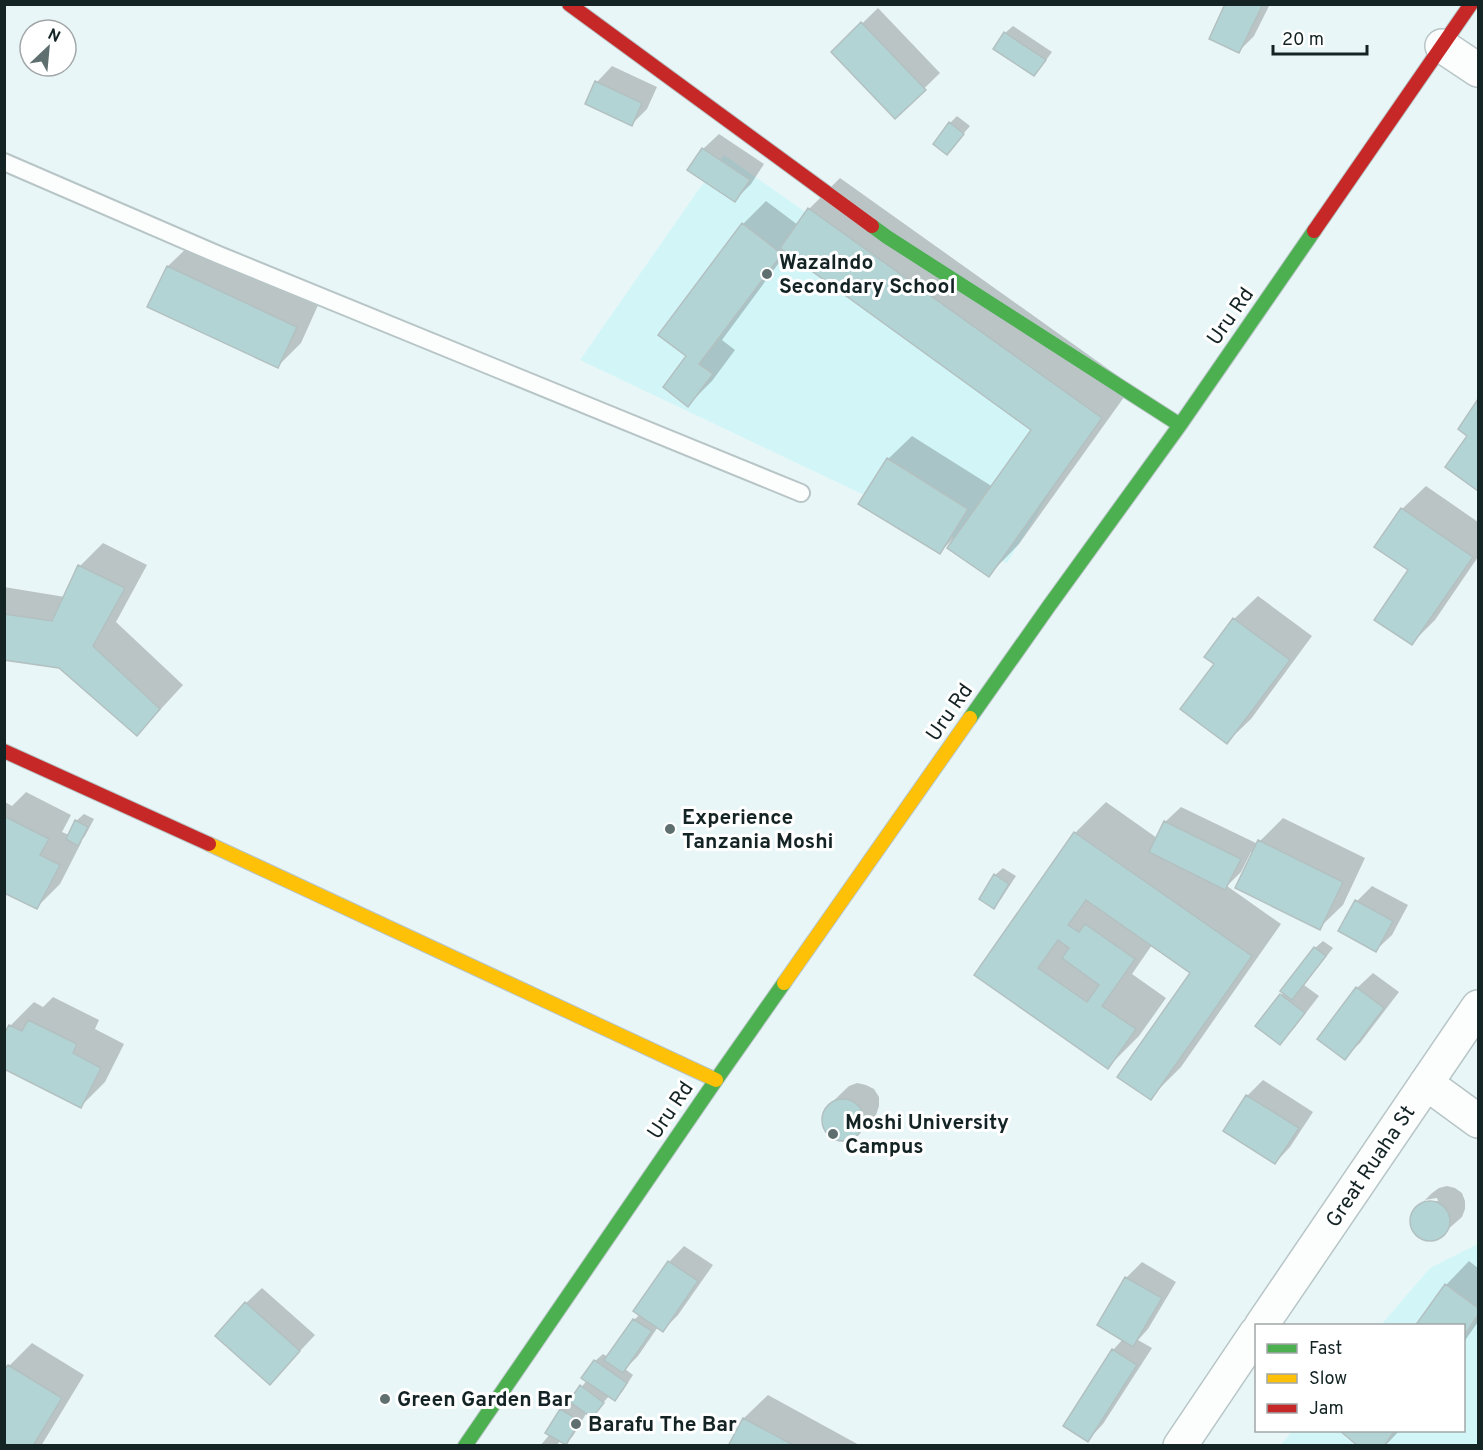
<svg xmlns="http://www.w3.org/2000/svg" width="1483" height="1450" font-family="Overpass,sans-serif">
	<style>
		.built { fill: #d2f6f8 }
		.shadow { fill: #0003; fill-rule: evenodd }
		.building { fill: #b3d4d5; stroke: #b3c0c1; stroke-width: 1.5; fill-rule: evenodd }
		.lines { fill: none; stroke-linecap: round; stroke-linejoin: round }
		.lane-casing { stroke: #b8c5c6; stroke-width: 20 }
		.street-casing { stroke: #b8c5c6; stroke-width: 36 }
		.fast-casing { stroke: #b8c5c6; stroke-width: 16 }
		.slow-casing { stroke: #b8c5c6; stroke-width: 16 }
		.jam-casing { stroke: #b8c5c6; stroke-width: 16 }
		.lane { stroke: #fcfefe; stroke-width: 16 }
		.street { stroke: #fcfefe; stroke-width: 33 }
		.fast { stroke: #4caf50; stroke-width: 14 }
		.slow { stroke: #ffc107; stroke-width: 14 }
		.jam { stroke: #c62828; stroke-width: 14 }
		.poi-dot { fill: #5f6e6e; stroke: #fff; stroke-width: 2 }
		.labels { text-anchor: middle; stroke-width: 6; stroke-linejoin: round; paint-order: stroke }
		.poi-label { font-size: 21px; font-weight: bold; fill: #142425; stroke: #fff; text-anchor: start }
		.street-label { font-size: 21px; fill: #142425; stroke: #fff }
	</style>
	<rect width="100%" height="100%" fill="#e9f6f7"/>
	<path class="built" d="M724 155 1097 416 1007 563 580 360 699 189Z
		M1478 1244V1445L1280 1446 1292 1431 1464 1430V1326L1381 1325 1430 1268Z"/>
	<path class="shadow" d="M1227 4H1270L1254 36 1239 51Z
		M878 8 940 73 895 117 833 52Z
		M1013 26 1052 52 1041 67 1034 74 1005 33Z
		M612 66 657 87 647 109 631 125 587 103 597 82Z
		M957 116 970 126 947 153 950 123Z
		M719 134 764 164 751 184 735 200 703 149Z
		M840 178 1132 386 1019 544 989 575 955 537 940 552 888 459 912 436 993 487 1033 429 787 252 722 340 735 350 712 381 688 405V356L743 224 766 201 798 225 809 209Z
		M192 243 319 303 301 343 278 366 149 306 168 266Z
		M1478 401V489L1447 467 1469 435 1460 429Z
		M1426 486 1478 522V557L1435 620 1412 643 1410 570 1402 509Z
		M103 543 147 565 116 622 183 685 160 710 137 734 60 667 4 658V587L65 597 80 566Z
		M1258 596 1312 636 1251 719 1227 742 1216 664 1234 619Z
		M26 792 71 815 62 832 69 835 76 821 84 814 94 819 85 836 81 841H82L60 884 37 907 4 891 5 802 12 806Z
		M1106 802 1157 838 1165 822 1181 807 1258 844 1260 841 1283 818 1365 858 1343 905 1319 928 1254 853 1251 852 1241 872 1227 886 1281 924 1181 1067 1150 1098 1192 973 1152 945 1132 974 1166 998 1139 1036 1108 1067 976 974 1075 833Z
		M1003 868 1016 876 1001 899 994 907 995 875Z
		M1372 886 1408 905 1392 935 1376 950 1357 901Z
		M1323 941 1333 948 1304 985 1319 996 1295 1027 1280 1043 1257 1026 1284 992 1282 990 1315 948Z
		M1373 973 1399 992 1360 1043 1344 1058 1357 988Z
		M53 997 99 1020 95 1029 124 1044 105 1082 81 1106 10 1026 34 1002 43 1007Z
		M1263 1080 1313 1112 1290 1147 1275 1163 1225 1131 1247 1096Z
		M857 1083 866 1085 874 1089 879 1097V1106L876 1115 853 1137 844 1140 835 1138 828 1134 823 1126 822 1117 826 1108 849 1086Z
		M1447 1186 1455 1188 1462 1193 1465 1201V1209L1462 1217 1438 1238 1430 1240 1422 1238 1415 1232 1412 1225V1217L1416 1209 1432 1193 1439 1188ZM1437 1198 1438 1201 1425 1203V1200Z
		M684 1246 713 1265 678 1315 663 1330 658 1327 638 1356 625 1369 633 1375 622 1392 614 1399 609 1396 592 1416 587 1412 573 1436 566 1443 560 1440 557 1446H540L550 1434 561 1410 568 1402 569 1403 587 1380 595 1361 603 1354 608 1357 634 1320 640 1314 669 1262Z
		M1469 1261 1478 1268V1322L1464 1342V1326L1446 1285Z
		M1142 1262 1176 1282 1148 1329 1138 1340 1152 1348 1103 1424 1088 1440 1065 1425 1113 1350 1123 1339 1126 1278Z
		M262 1288 315 1335 270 1383 246 1303Z
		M32 1343 84 1375 41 1446H4L9 1366Z
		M768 1395 861 1446H730L744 1418Z
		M1341 1430H1400L1385 1446H1360Z"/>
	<path class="building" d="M1225 4H1263L1239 53 1209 39Z
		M861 22 926 90 895 119 831 52Z
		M1004 32 1046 60 1034 76 993 49Z
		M595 81 642 103 632 126 585 104Z
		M949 122 964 134 947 155 933 144Z
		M702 148 750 180 735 202 687 170Z
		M808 208 1102 418 989 577 947 548 1031 430 780 248Z
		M742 223 782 254 699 364 713 374 688 407 663 387 686 356 658 335Z
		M167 266 297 327 278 368 147 307Z
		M1478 399V491L1445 467 1467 436 1458 429Z
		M887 458 968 509 940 554 858 504Z
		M1401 508 1473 557 1412 645 1374 620 1408 570 1374 547Z
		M78 565 125 588 93 646 160 709 137 736 59 668 4 660V614L52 621Z
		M1233 618 1290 660 1227 744 1180 709 1214 664 1204 657Z
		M4 816 49 839 40 855 60 865 37 909 4 893Z
		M75 820 88 827 78 846 66 839Z
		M1164 821 1241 859 1225 890 1149 852Z
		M1074 832 1252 956 1151 1100 1117 1077 1190 973 1086 900 1068 925 1079 932 1085 924 1135 959 1102 1006 1136 1029 1108 1069 974 975ZM1058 940 1069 948 1062 958 1099 985 1087 1002 1038 968Z
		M1258 840 1343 882 1320 930 1235 888Z
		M994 874 1009 884 994 909 979 899Z
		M1355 900 1393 921 1376 952 1338 931Z
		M1314 947 1326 956 1292 1000 1280 991Z
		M1356 987 1384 1008 1345 1060 1317 1039Z
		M1280 994 1305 1013 1280 1045 1255 1026Z
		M28 1020 77 1044 73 1053 101 1068 81 1108 4 1069V1034L9 1025 22 1031Z
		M1246 1095 1299 1128 1275 1164 1223 1131Z
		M822 1120a21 21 0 1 1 42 0a21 21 0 1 1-42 0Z
		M1410 1221a20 20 0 1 1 40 0a20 20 0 1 1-40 0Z
		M668 1261 698 1281 663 1332 633 1311Z
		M1125 1277 1162 1298 1133 1347 1097 1325Z
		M1445 1284 1478 1308V1315L1464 1336V1326H1415Z
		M245 1302 300 1351 270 1385 215 1336Z
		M633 1319 652 1331 623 1373 604 1360Z
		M1112 1349 1137 1365 1088 1442 1063 1426Z
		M594 1360 627 1383 615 1401 581 1378Z
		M8 1365 62 1398 33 1446H4V1370Z
		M580 1385 604 1403 592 1418 569 1401Z
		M560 1409 580 1421 566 1445 545 1433Z
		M743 1418 795 1446H728Z
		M1339 1430H1395L1384 1446H1358Z"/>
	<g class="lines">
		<g class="lane-casing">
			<path id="lane" d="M4 162 219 255 801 493"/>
		</g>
		<g class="street-casing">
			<path id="street" d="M1442 46 1478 70
				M1426 1083 1478 1121
				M1261 1326 1478 1007
				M1180 1446 1256 1333"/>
		</g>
		<g class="fast-casing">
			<path id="fast" d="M872 226 887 237 1180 425
				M970 718 1049 606 1180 425 1314 231
				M465 1446 716 1080 784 983"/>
		</g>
		<g class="slow-casing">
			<path id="slow" d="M209 844 716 1080
				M784 983 970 718"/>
		</g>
		<g class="jam-casing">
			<path id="jam" d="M569 4 872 226
				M1314 231 1471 4
				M4 751 209 844"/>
		</g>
		<use href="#lane" class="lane"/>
		<use href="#street" class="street"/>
		<use href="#fast" class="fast"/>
		<use href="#slow" class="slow"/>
		<use href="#jam" class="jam"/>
	</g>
	<g class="poi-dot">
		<circle cx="767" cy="274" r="6"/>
		<circle cx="670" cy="829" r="6"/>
		<circle cx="833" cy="1134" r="6"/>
		<circle cx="385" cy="1399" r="6"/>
		<circle cx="576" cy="1424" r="6"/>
	</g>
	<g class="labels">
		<g class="poi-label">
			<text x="779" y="269">Wazalndo<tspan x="779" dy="24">Secondary School</tspan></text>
			<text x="682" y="824">Experience<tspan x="682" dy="24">Tanzania Moshi</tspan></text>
			<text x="845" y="1129">Moshi University<tspan x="845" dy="24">Campus</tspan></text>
			<text x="397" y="1406">Green Garden Bar</text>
			<text x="588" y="1431">Barafu The Bar</text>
		</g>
		<g class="street-label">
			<text transform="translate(1230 316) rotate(-55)" y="7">Uru Rd</text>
			<text transform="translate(949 712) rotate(-55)" y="7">Uru Rd</text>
			<text transform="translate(670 1110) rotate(-56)" y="7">Uru Rd</text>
			<text transform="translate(1370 1166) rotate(-56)" y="7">Great Ruaha St</text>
		</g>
	</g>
	<rect width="1483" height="1450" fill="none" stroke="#142425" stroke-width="12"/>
	<rect x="1255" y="1324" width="210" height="108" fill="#ffffff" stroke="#a1a7a8" stroke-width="1.5"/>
	<rect x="1267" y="1344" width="30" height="9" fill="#4caf50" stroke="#a1a7a8" stroke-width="1.5"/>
	<text x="1309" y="1354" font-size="18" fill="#142425">Fast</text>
	<rect x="1267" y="1374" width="30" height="9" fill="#ffc107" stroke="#a1a7a8" stroke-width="1.5"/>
	<text x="1309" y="1384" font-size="18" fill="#142425">Slow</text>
	<rect x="1267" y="1404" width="30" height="9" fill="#c62828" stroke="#a1a7a8" stroke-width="1.5"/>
	<text x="1309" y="1414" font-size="18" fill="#142425">Jam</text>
	<g transform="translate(48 48) rotate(26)"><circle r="28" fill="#ffffff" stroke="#a1a7a8" stroke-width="1.5"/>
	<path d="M0-4.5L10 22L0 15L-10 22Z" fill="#5f6e6e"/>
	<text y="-9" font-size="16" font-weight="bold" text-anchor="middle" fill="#142425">N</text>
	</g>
	<path d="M1273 45v9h94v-9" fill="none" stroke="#142425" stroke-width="3"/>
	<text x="1282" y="45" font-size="18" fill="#142425" stroke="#ffffff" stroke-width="4.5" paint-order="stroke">20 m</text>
</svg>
